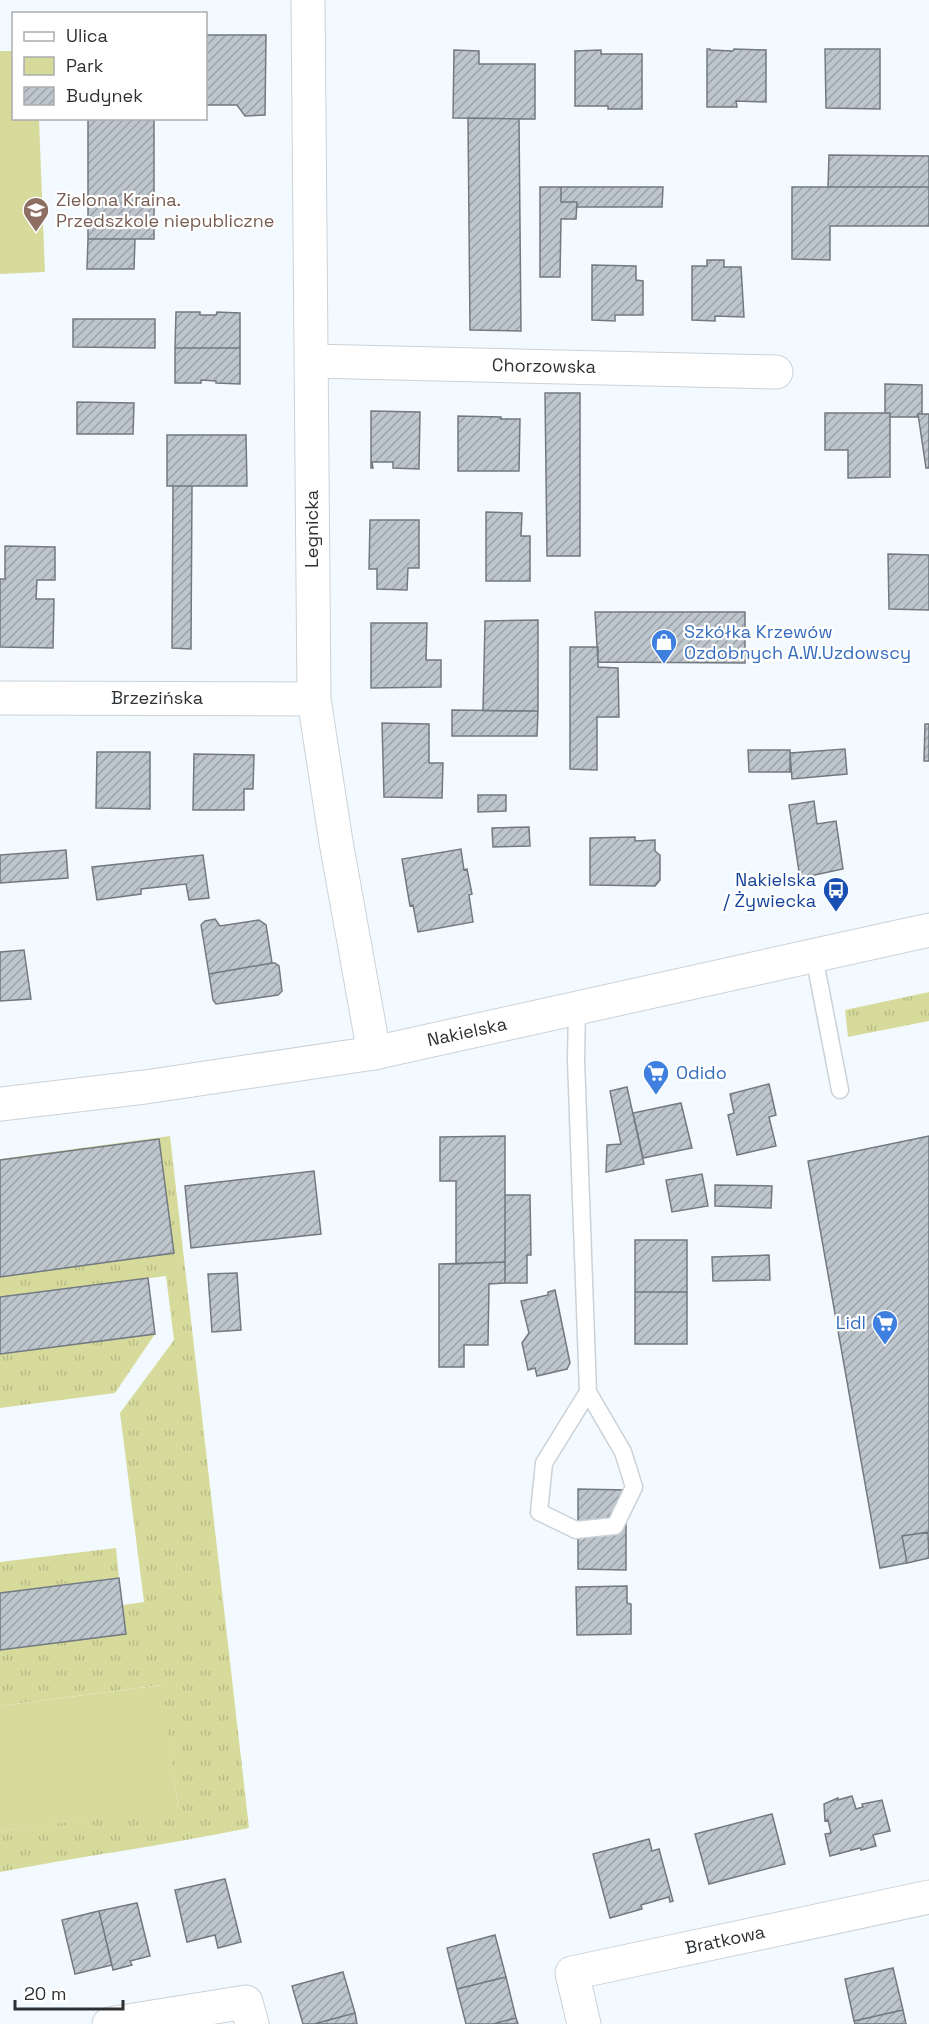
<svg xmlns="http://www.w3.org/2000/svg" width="929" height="2024" font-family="'Space Grotesk',sans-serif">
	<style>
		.grass { fill: url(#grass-tufts) }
		.park { fill: #d6db9c }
		.building { fill: url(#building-hatch); stroke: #727a80; stroke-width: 1.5 }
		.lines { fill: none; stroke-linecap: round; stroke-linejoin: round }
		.lane-casing { stroke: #cad2d8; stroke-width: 19 }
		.street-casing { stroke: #cad2d8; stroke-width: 35 }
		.secondary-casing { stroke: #cad2d8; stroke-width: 35 }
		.lane { stroke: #fff; stroke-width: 16 }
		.street { stroke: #fff; stroke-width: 33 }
		.secondary { stroke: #fff; stroke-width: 33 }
		.labels { text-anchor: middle; stroke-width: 4.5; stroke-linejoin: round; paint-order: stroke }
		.education-label { font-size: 18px; fill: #785e54; stroke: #fff; text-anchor: start }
		.street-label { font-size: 18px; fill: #2e3134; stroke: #fff }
		.shop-label { font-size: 18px; fill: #366cbe; stroke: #fff; text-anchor: start }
		.transit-label { font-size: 18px; fill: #164399; stroke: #fff; text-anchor: end }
	</style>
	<defs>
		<pattern id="grass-tufts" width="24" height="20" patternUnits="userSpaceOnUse" patternTransform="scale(1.5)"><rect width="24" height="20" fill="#d6db9c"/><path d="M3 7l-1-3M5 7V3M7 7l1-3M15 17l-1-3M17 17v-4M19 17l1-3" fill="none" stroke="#b8bc87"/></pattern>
		<pattern id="building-hatch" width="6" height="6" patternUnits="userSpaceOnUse" patternTransform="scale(1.5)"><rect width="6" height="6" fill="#bec6cd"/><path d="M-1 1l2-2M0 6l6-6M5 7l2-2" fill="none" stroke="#9ba1a7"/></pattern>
	</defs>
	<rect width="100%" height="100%" fill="#f3faff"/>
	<path class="grass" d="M929 992V1021L848 1037 845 1010Z
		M170 1136 249 1828C167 1845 83 1856 0 1872V1831L178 1807 161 1685 0 1706V1650L126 1634 123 1605 144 1602 120 1413 174 1340 166 1276 0 1297V1159Z
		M155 1334 115 1393 0 1408V1354Z
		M116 1548 119 1578 0 1593V1562Z"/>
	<path class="park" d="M0 51H13L14 118 39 119 45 272 0 274Z
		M162 1685 178 1808 0 1831V1706Z"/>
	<path class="building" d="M206 35H266L265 115 245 116 237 105H206Z
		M707 49H710V50L733 51 734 49 766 50V102L736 101 737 107H707Z
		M825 49H880V109L826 108Z
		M454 50 479 51V64H535V119L453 118Z
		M601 50V54H642V109H608V106H575V51Z
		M88 118H154V239H88Z
		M468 118 519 119 521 331 470 330Z
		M829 155 929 156V187H828Z
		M540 187H561V202H577L576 219H561L560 277H540Z
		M561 187H663L662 207H577V202H561Z
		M792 187H929V226H830V260L792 259Z
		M88 239H135L134 269H87Z
		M707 260H724V267H741L744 317 715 316V321L692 320V266H707Z
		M592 265 636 266V280L643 281V315H615V321L592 320Z
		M176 312H200V315H216L217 312 240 313V348H175Z
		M73 319H155V348L73 347Z
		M175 348H240V384L216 383V381L201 380V383H175Z
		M885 384 922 385V414H918V417H890V413H885Z
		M545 393H580V556H547Z
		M77 402 134 403 133 434H77Z
		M371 411 420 412 419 469 393 468V462H372L373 468H371Z
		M825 413H890V477L848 478V450H825Z
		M918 414H929V468H926Z
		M458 416 501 417V419H520L519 471H458Z
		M167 435H246L247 486H167Z
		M173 486H192L191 649 172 648Z
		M486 512 522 513 521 536H530V581H486Z
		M370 520H419V568H408L407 590 377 589V569H369Z
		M5 546 55 547V580H37L36 599H54L53 648 0 647V579H5Z
		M888 554 929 555V610L889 609Z
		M595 612H745V663L598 662Z
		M538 620V711H483L485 621Z
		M371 623H427L426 660H441V687L371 688Z
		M570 647H598V667L618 668 619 717H597V770L570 769Z
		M452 710 538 711 537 736H452Z
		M382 723 429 724V763H443L442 798 384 797Z
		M925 724H929V761H924Z
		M845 749 847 774 792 779 790 753Z
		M748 750H790V772H749Z
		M97 752H150V809L96 808Z
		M194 754 254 755 253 789H244V810H193Z
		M478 795H506V811L478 812Z
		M814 801 817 824 836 821 843 869 800 878 789 805Z
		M529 827 530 846 493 847 492 828Z
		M635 837V841L655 840V851L660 855V880L655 886 590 885V838Z
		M461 849 464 870 467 869 472 894 469 895 473 922 418 932 413 905 410 906 402 859Z
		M66 850 68 878 0 883V855Z
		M203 855 209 898 189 900 186 884 141 889V894L97 900 92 867Z
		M215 919 220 926 259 920 266 925 272 963 209 974 201 925 205 921Z
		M24 950 31 999 0 1001V952Z
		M272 963H275L279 966 282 991 278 995 216 1004 213 1000 209 974Z
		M769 1084 776 1115 769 1117 776 1146 737 1155 728 1115 734 1113 730 1094Z
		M627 1087 644 1164 606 1172 607 1145 621 1144 610 1091Z
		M681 1103 692 1148 643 1158 633 1113Z
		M505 1136V1262L456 1264V1181H440V1137Z
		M929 1136V1532L902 1536 907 1563 880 1568 808 1161Z
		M159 1139 174 1253 0 1277V1160Z
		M314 1171 321 1234 191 1248 185 1186Z
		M702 1174 708 1206 672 1212 666 1180Z
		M715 1185 772 1186 771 1208 715 1206Z
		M505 1195H530L531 1255H527V1283H505Z
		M635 1240H687V1292H635Z
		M769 1255 770 1280 713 1281 712 1257Z
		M505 1262V1283L489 1284 488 1345H464V1367H439V1264Z
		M237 1273 241 1330 212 1332 208 1274Z
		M148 1278 155 1334 0 1354V1297Z
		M555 1290 570 1363 567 1369 537 1376 535 1368 528 1370 522 1343 529 1333 521 1301 548 1295V1292Z
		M635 1292H687V1344H635Z
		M578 1489 626 1490V1570L578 1569Z
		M928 1532 929 1558 907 1563 902 1536Z
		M119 1578 126 1634 0 1650V1593Z
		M627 1586V1603L631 1604V1634L577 1635 576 1587Z
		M852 1796 856 1809 863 1807 862 1804 882 1800 890 1831 873 1835 876 1846 861 1850 860 1848 830 1856 825 1834 831 1833 828 1820 825 1821 824 1804 838 1798V1800Z
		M772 1814 785 1864 709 1884 695 1834Z
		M649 1839 652 1851 659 1849 673 1901 670 1902 669 1897 641 1905 642 1909 610 1918 593 1854Z
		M225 1879 241 1942 218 1948 215 1935 187 1942 175 1890Z
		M137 1903 150 1956 130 1961 132 1965 113 1970 99 1911Z
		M99 1911 112 1965 75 1974 62 1920Z
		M495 1935 506 1977 457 1989 447 1948Z
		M893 1968 903 2010 854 2021 845 1979Z
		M343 1972 355 2013 314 2024H303L292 1986Z
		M506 1977 516 2018 493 2024H466L457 1989Z
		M903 2010 906 2024H855L854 2021Z
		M355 2013 357 2024H314Z
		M516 2018 518 2024H493Z"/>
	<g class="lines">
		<g class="lane-casing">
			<path id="lane" d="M814 956 840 1090
				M577 1008 576 1060 588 1392 623 1452 634 1487 615 1526 576 1530 539 1512 544 1463 588 1392"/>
		</g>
		<g class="street-casing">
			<path id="street" d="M308 0 314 699 336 842 374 1053
				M312 361 776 372
				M0 698 314 699
				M109 2024 246 2002 252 2024
				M584 2024 572 1973 929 1897"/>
		</g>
		<g class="secondary-casing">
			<path id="secondary" d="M0 1104 145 1087 374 1053 929 930"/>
		</g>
		<use href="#lane" class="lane"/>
		<use href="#street" class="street"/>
		<use href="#secondary" class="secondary"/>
	</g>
	<defs>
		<g id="school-pin" transform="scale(1.35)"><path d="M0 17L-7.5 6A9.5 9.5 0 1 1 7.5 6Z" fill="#8d6e63" stroke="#fff"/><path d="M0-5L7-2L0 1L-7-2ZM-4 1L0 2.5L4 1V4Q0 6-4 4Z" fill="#fff"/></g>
		<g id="shop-pin" transform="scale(1.35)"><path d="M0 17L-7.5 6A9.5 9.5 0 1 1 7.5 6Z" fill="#3f7fe0" stroke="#fff"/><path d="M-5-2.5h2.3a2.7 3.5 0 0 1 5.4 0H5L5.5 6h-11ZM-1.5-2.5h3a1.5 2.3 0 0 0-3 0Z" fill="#fff"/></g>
		<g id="bus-pin" transform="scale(1.35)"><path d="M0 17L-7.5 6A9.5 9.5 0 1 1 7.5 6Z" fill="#1a4fb4" stroke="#fff"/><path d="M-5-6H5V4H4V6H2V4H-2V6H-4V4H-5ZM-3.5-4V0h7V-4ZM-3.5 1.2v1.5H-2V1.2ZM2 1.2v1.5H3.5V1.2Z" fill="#fff"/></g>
		<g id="supermarket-pin" transform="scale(1.35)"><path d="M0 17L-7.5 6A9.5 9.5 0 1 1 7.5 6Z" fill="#3f7fe0" stroke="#fff"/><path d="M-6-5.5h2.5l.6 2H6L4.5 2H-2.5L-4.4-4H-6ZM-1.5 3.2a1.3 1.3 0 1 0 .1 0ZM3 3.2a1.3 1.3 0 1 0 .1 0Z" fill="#fff"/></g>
	</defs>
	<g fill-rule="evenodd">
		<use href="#school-pin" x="36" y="210"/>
		<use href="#shop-pin" x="664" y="642"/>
		<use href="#bus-pin" x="836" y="890"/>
		<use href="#supermarket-pin" x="656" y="1073"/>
		<use href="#supermarket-pin" x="885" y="1323"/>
	</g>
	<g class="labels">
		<g class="education-label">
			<text x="56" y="206">Zielona Kraina.<tspan x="56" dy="21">Przedszkole niepubliczne</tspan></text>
		</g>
		<g class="street-label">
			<text transform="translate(544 366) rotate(1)" y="6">Chorzowska</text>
			<text transform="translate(312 529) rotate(-90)" y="6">Legnicka</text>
			<text x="157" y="704">Brzezińska</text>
			<text transform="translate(467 1032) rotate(-12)" y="6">Nakielska</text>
			<text transform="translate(725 1940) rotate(-12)" y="6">Bratkowa</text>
		</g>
		<g class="shop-label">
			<text x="684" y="638">Szkółka Krzewów<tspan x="684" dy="21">Ozdobnych A.W.Uzdowscy</tspan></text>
			<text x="676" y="1079">Odido</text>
			<text x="866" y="1329" text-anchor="end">Lidl</text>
		</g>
		<g class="transit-label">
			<text x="816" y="886">Nakielska<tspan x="816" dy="21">/ Żywiecka</tspan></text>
		</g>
	</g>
	<rect x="12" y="12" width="195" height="108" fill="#ffffff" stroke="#abadae" stroke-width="1.5"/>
	<rect x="24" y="32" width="30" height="9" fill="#ffffff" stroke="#abadae" stroke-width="1.5"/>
	<text x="66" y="42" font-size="18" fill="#2e3134">Ulica</text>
	<rect x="24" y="57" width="30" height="18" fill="#d6db9c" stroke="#abadae" stroke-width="1.5"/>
	<text x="66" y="72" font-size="18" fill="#2e3134">Park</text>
	<rect x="24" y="87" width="30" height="18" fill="url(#building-hatch)" stroke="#abadae" stroke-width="1.5"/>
	<text x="66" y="102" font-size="18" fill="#2e3134">Budynek</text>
	<path d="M15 2000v9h108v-9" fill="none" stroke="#2e3134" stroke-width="3"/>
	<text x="24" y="2000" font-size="18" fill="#2e3134" stroke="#ffffff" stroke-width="4.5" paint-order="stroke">20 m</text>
</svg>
